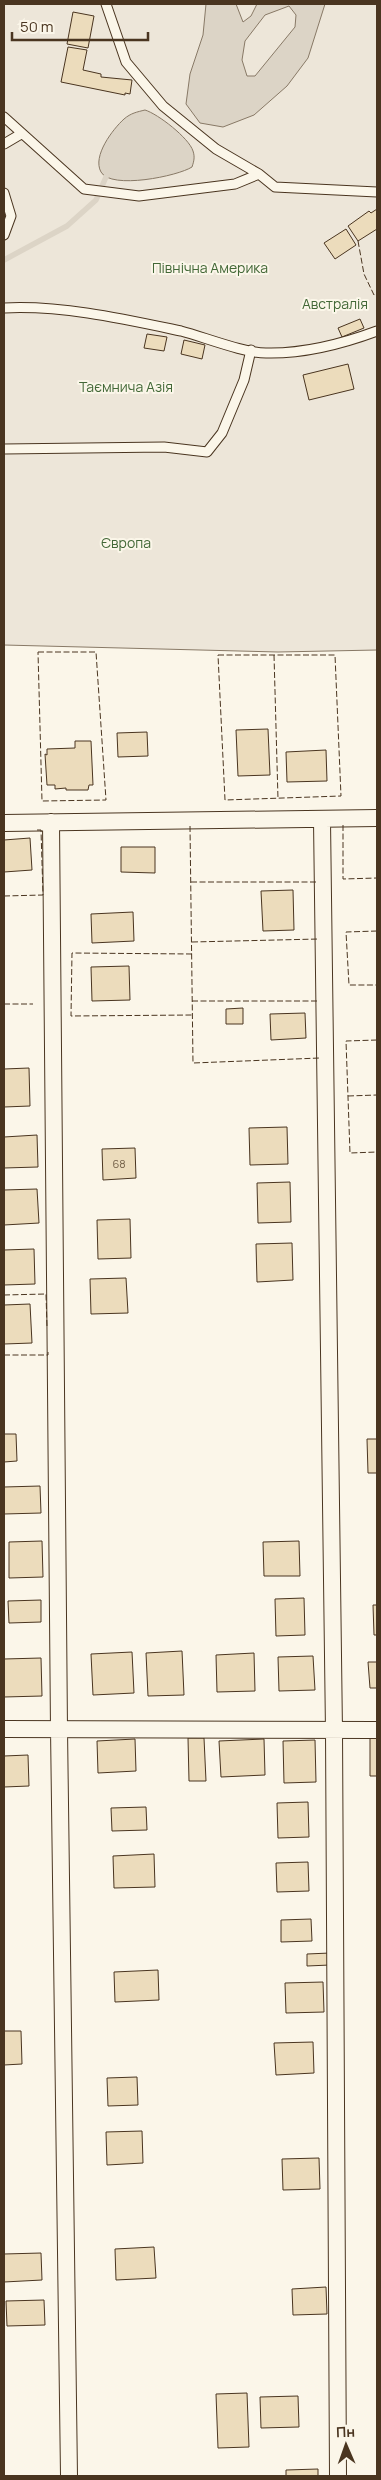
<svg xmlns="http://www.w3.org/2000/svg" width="381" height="2480" font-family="Manrope,sans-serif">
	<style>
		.green { fill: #ede6d9; stroke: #887966 }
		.water { fill: #dcd4c6; stroke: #887966; fill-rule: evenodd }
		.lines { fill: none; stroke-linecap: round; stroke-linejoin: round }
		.stream { stroke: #dcd4c6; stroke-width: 5.5 }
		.building { fill: #ecdcbc; stroke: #4a3520 }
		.service-casing { stroke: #4a3520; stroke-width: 11 }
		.minor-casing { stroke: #4a3520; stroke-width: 18 }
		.service { stroke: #fbf6e9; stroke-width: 9 }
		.minor { stroke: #fbf6e9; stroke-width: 16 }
		.fence { stroke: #4a3520; stroke-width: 1; stroke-dasharray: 6 2.5; stroke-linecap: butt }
		.labels { text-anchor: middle; stroke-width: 4; stroke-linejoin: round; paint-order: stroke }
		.number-label { font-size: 11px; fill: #725f47 }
		.park-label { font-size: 14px; fill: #436837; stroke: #fbf6e9 }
	</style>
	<rect width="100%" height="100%" fill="#fbf6e9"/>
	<path class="green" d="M4 4H377V650L278 652 4 645Z"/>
	<path class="water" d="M206 4H236L243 22 251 16 257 4H325L308 58 287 86 254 115 223 127 200 123 186 104 190 74 203 35ZM289 6 296 15 295 27 255 76H247L242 60 245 41 265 15Z
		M145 110C158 114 189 138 193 151 195 157 194 161 192 167 178 176 111 190 101 172 92 156 113 129 124 119 131 113 137 112 145 110Z"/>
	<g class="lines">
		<path class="stream" d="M4 260 67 226 96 200 106 177"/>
	</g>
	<path class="building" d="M73 12 94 16 88 48 67 44Z
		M68 47 87 50 83 70 101 74V77L132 80 130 94 125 93V95L61 82Z
		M377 209V229L358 241 348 226 369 211 371 213Z
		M346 229 356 245 335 259 324 243Z
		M360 319 364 328 342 337 338 328Z
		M147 334 167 337 164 351 144 348Z
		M184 340 205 345 202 359 181 354Z
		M348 364 354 389 309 400 303 375Z
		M268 729 270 775 238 776 236 730Z
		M147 732 148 756 118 757 117 733Z
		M75 741H91L93 785H89L88 790H66V788L55 789V785H47L45 754 47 755V749L75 748Z
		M326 750 327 781 287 782 286 752Z
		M30 838 32 870 4 872V840Z
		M121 847H155V873L121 872Z
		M293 890 294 930 263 931 261 891Z
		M133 912 134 941 92 943 91 914Z
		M129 966 130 1000 92 1001 91 967Z
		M243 1008V1024H226V1009Z
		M305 1013 306 1038 271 1040 270 1014Z
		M29 1068 30 1106 4 1107V1069Z
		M287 1127 288 1164 250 1165 249 1128Z
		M37 1135 38 1167 4 1168V1137Z
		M135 1148 136 1178 103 1180 102 1149Z
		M290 1182 291 1222 258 1223 257 1183Z
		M37 1189 39 1223 4 1225V1190Z
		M130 1219 131 1258 98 1259 97 1220Z
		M292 1243 293 1280 257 1282 256 1244Z
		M34 1249 35 1284 4 1285V1250Z
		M126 1278 128 1313 91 1314 90 1279Z
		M30 1304 32 1343 4 1344V1305Z
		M4 1434H16L17 1461 4 1462Z
		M367 1439H377V1473H368Z
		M40 1486 41 1513 4 1514V1487Z
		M42 1541 43 1577 9 1578V1542Z
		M299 1541 300 1576H264L263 1542Z
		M304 1598 305 1635 276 1636 275 1599Z
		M41 1600V1622L9 1623 8 1601Z
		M373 1605H377V1635H374Z
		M182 1651 184 1695 148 1696 146 1653Z
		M132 1652 134 1693 93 1695 91 1654Z
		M254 1653 255 1691 217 1692 216 1655Z
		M313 1656 315 1690 279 1691 278 1657Z
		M41 1658 42 1696 4 1697V1659Z
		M368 1662H377V1688H370Z
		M370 1737H377V1776H370Z
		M188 1738H204L206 1781H189Z
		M135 1739 136 1771 98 1773 97 1741Z
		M264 1739 265 1775 221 1777 219 1741Z
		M315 1740 316 1782 284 1783 283 1741Z
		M28 1755 29 1786 4 1787V1756Z
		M308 1802 309 1837 278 1838 277 1803Z
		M146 1807 147 1830 112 1831 111 1808Z
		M154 1854 155 1887 114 1888 113 1856Z
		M308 1862 309 1891 277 1892 276 1863Z
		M311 1919 312 1941 281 1942V1920Z
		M330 1953V1965L307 1966V1954Z
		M158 1970 159 2000 115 2002 114 1972Z
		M323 1982 324 2012 286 2013 285 1983Z
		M4 2031H21L22 2064 4 2065Z
		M313 2042 314 2073 276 2075 274 2043Z
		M137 2077 138 2105 108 2106 107 2078Z
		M142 2131 143 2163 107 2165 106 2132Z
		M319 2158 320 2189 283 2190 282 2159Z
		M154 2247 156 2278 116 2280 115 2249Z
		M41 2253 42 2280 4 2282V2254Z
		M326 2287 327 2314 293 2315 292 2289Z
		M44 2300 45 2325 7 2326 6 2301Z
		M247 2393 249 2447 218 2448 216 2394Z
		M298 2396 299 2427 261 2428 260 2397Z
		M318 2469V2476H286V2470Z"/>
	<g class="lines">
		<g class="service-casing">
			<path id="service" d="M106 4 126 62 163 106 216 149 259 174
				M4 117 84 189 139 196 235 184 259 174 275 187 377 192
				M4 144 21 134
				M4 193 11 216 4 235
				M4 308C62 305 124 319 181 331 204 337 244 353 266 353 304 354 342 344 377 331
				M4 449 164 447 207 452 222 433 244 380 251 350"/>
		</g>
		<g class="minor-casing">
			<path id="minor" d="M322 821 334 1731 338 2476
				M51 822 59 1729 69 2476
				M4 823 377 818
				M4 1729 377 1730"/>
		</g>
		<use href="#service" class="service"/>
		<use href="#minor" class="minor"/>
		<path class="fence" d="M358 241 364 274 374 295 377 294
			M38 652H96L106 800 42 801Z
			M218 655H335L341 796 225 800Z
			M274 655 278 799
			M343 825V879L377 878
			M190 826 193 1063 320 1058
			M191 882H317
			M4 896 43 895 41 830H37
			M377 931 346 932 349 985H377
			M192 942 319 939
			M192 954 72 953 71 1016 193 1015
			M192 1001H319
			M4 1004H33
			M377 1040 346 1041 350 1153 377 1152
			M348 1096 377 1095
			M4 1295 46 1294 47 1327
			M4 1355H48V1352"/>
	</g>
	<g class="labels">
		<g class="number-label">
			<text x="119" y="1168">68</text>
		</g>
		<g class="park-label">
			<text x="210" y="273">Північна Америка</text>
			<text x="335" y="309">Австралія</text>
			<text x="126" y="392">Таємнича Азія</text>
			<text x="126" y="548">Європа</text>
		</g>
	</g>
	<rect width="381" height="2480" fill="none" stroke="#4a3520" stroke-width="10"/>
	<g transform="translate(346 2445) rotate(358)" stroke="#fbf6e9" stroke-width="4" paint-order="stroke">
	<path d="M0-4L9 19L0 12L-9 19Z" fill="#4a3520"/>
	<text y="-8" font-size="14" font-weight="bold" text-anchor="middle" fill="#4a3520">Пн</text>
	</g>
	<path d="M12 32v8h136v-8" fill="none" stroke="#4a3520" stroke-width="2.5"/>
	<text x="20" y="32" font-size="15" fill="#4a3520" stroke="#fbf6e9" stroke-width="4" paint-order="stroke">50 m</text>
</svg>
